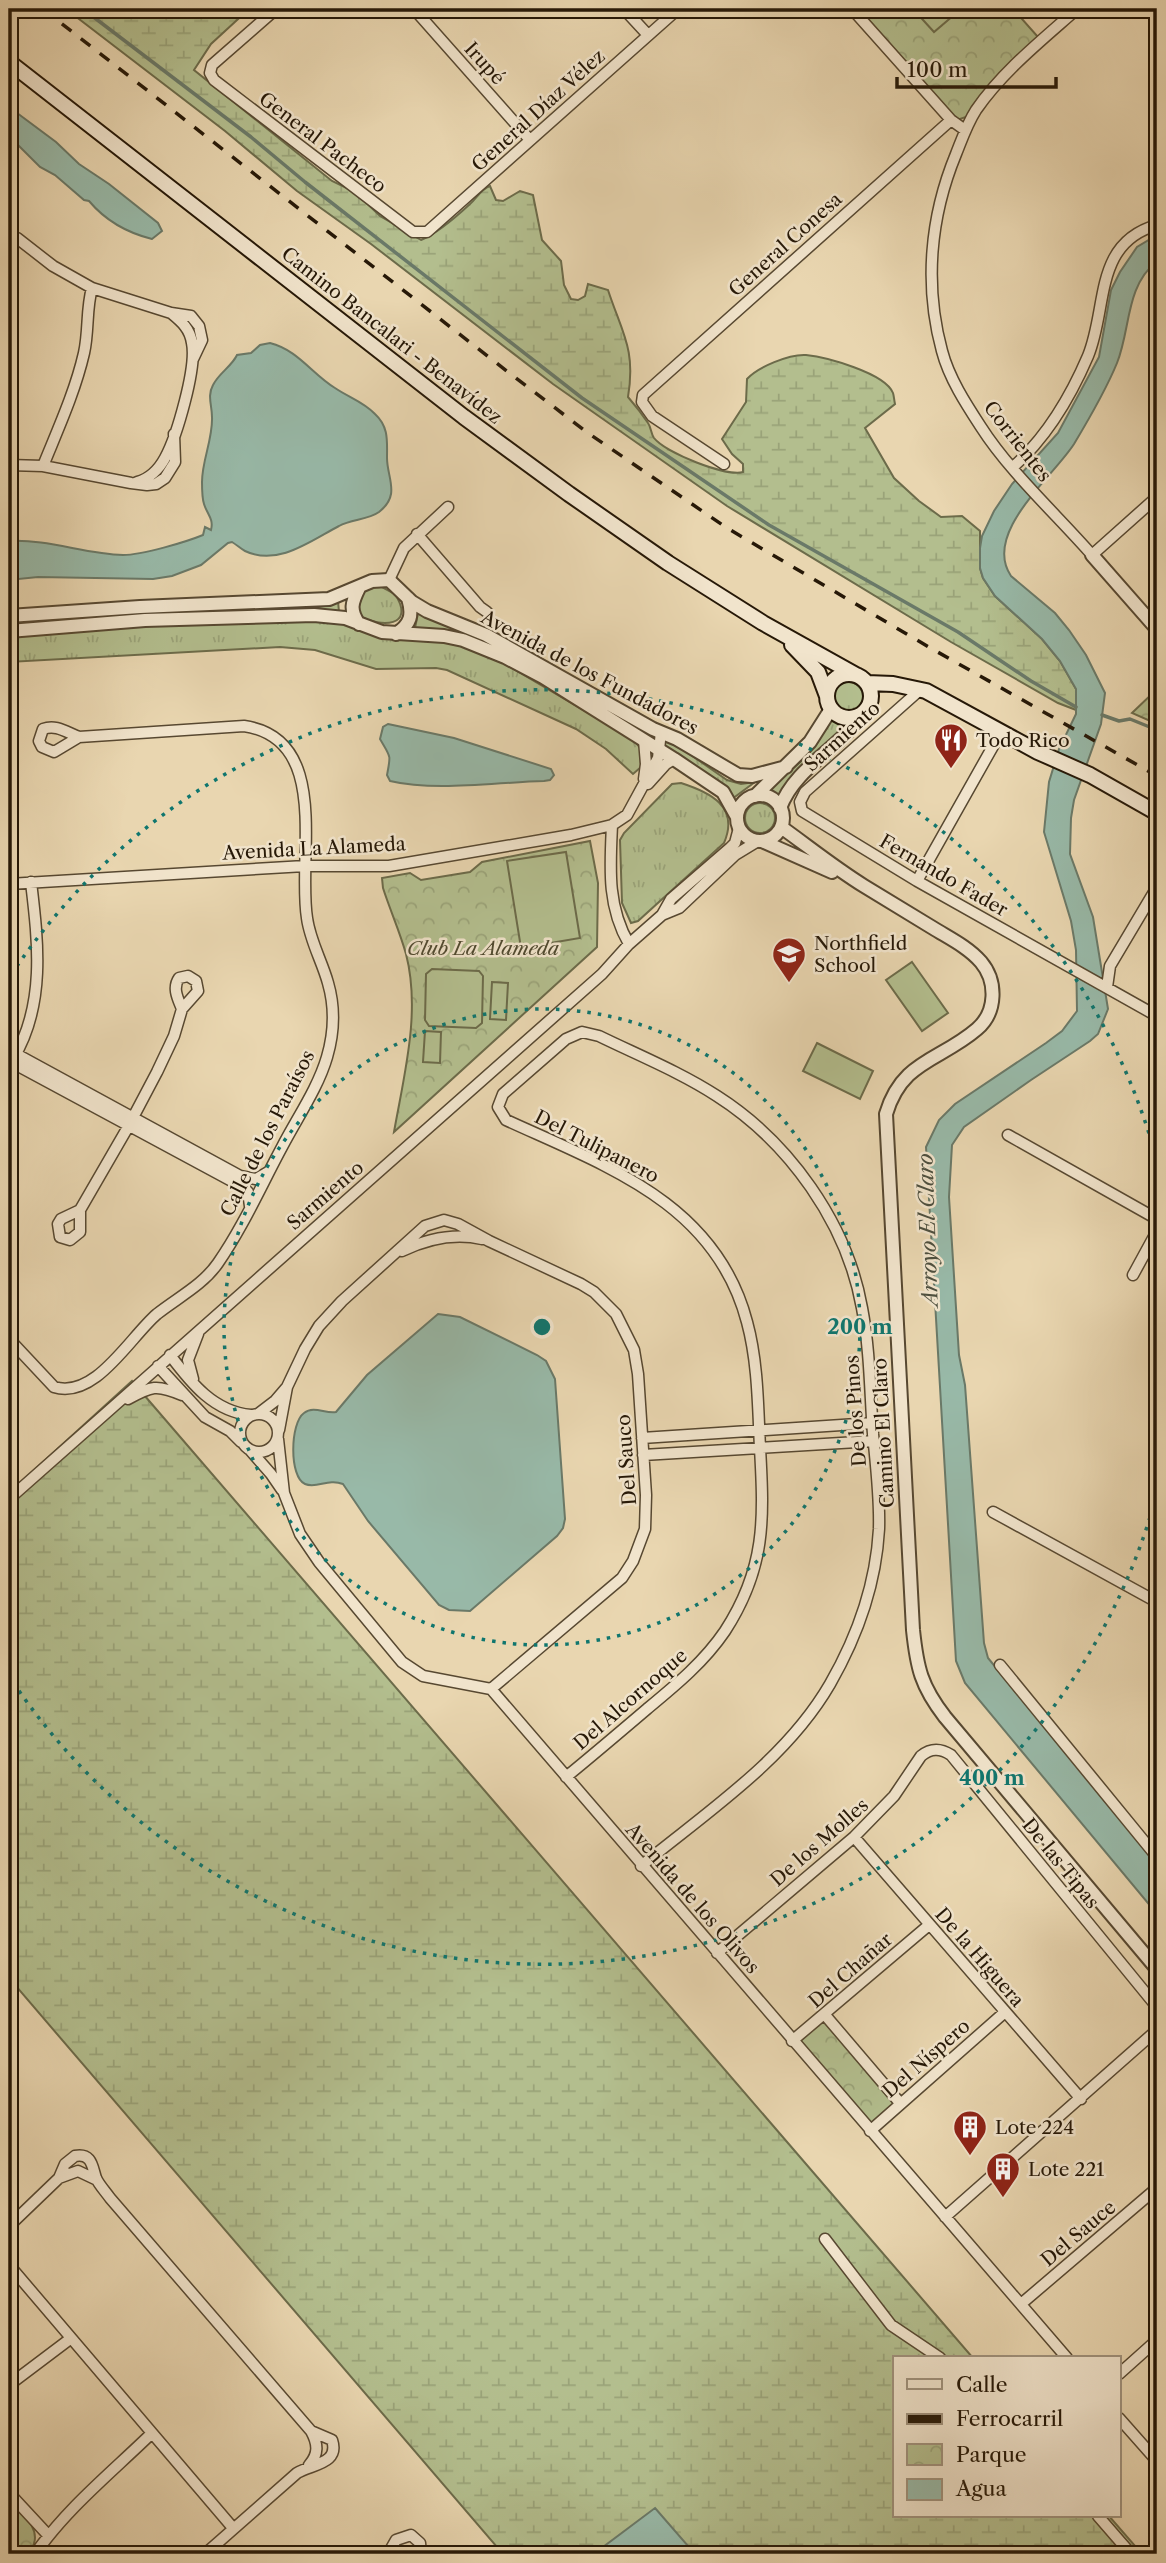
<svg xmlns="http://www.w3.org/2000/svg" width="1166" height="2563" font-family="'Libre Caslon Text',serif">
	<style>
		.grass { fill: url(#grass-tufts); stroke: #6c6b4a; stroke-width: 2 }
		.wetland { fill: url(#wetland-marsh); stroke: #6c6b4a; stroke-width: 2 }
		.park { fill: url(#park-crowns); stroke: #6c6b4a; stroke-width: 2 }
		.garden { fill: #b3be8e; stroke: #6c6b4a; stroke-width: 2 }
		.water { fill: #98b9a8; stroke: #6a7968; stroke-width: 2 }
		.lines { fill: none; stroke-linecap: round; stroke-linejoin: round }
		.stream { stroke: #6a7968; stroke-width: 3.5 }
		.minor-casing { stroke: #574831; stroke-width: 13 }
		.tertiary-casing { stroke: #574831; stroke-width: 16 }
		.secondary-casing { stroke: #261807; stroke-width: 18 }
		.minor { stroke: #f1e4cc; stroke-width: 10 }
		.tertiary { stroke: #f1e4cc; stroke-width: 12 }
		.secondary { stroke: #f1e4cc; stroke-width: 14 }
		.rail { stroke: #261807; stroke-width: 3.5; stroke-dasharray: 12 12; stroke-linecap: butt }
		.ring { fill: none; stroke: #0f766e; stroke-width: 3.5; stroke-dasharray: 3.5 7 }
		.labels { text-anchor: middle; stroke-width: 5; stroke-linejoin: round; paint-order: stroke }
		.street-label { font-size: 19px; fill: #261807; stroke: #f1e4cc }
		.poi-label { font-size: 19px; fill: #261807; stroke: #f1e4cc; text-anchor: start }
		.park-label { font-size: 19px; font-style: italic; fill: #504a30; stroke: #f1e4cc }
		.water-label { font-size: 21px; font-style: italic; fill: #4e503f; stroke: #f1e4cc }
		.centre { fill: #0f766e; stroke: #f1e4cc; stroke-width: 3.5 }
		.ring-label { font-size: 21px; text-anchor: middle; font-weight: bold; fill: #0f766e; stroke: #f1e4cc; stroke-width: 5; stroke-linejoin: round; paint-order: stroke }
	</style>
	<defs>
		<pattern id="grass-tufts" width="24" height="20" patternUnits="userSpaceOnUse" patternTransform="scale(1.75)"><rect width="24" height="20" fill="#b3be8e"/><path d="M3 7l-1-3M5 7V3M7 7l1-3M15 17l-1-3M17 17v-4M19 17l1-3" fill="none" stroke="#9aa379"/></pattern>
		<pattern id="wetland-marsh" width="20" height="14" patternUnits="userSpaceOnUse" patternTransform="scale(1.75)"><rect width="20" height="14" fill="#b3be8e"/><path d="M1 5h8M5 5V1M11 12h8M15 12V8" fill="none" stroke="#9aa379"/></pattern>
		<pattern id="park-crowns" width="20" height="18" patternUnits="userSpaceOnUse" patternTransform="scale(1.75)"><rect width="20" height="18" fill="#b3be8e"/><path d="M2 6a3 3 0 1 1 6 0M12 15a3 3 0 1 1 6 0" fill="none" stroke="#9aa379"/></pattern>
	</defs>
	<rect width="100%" height="100%" fill="#e9d6b0"/>
	<filter id="stains"><feTurbulence type="fractalNoise" baseFrequency=".00286" numOctaves="4"/><feColorMatrix values="0 0 0 0 .2 0 0 0 0 .09 0 0 0 0 .02 0 0 0 .5 -.17"/></filter>
	<radialGradient id="worn" r=".72"><stop offset=".6" stop-color="#630" stop-opacity="0"/><stop offset="1" stop-color="#630" stop-opacity=".3"/></radialGradient>
	<path class="grass" d="M367 587H382L395 594C416 627 381 628 359 616L356 597Z
		M338 601 339 612 314 608 217 610 9 624V621Z
		M418 613 490 642 654 734 652 736 573 690 458 633 415 628Z
		M269 619 333 622 465 646 495 658 634 740 640 748 641 767 633 774 606 749 576 729 447 670 436 668 376 669 315 650 280 647 9 662V634Z
		M833 697a15 15 0 1 1 30 0a15 15 0 1 1-30 0Z
		M832 717 845 725 806 763 778 797 768 791 808 755Z
		M665 737 727 780 741 784 755 782 732 799 665 747Z
		M681 783C709 792 740 806 724 843L638 921 631 923 622 903 620 840 624 833 672 784Z
		M745 818a15 15 0 1 1 30 0a15 15 0 1 1-30 0Z"/>
	<path class="wetland" d="M66 9H249L211 44 194 70 332 181 355 192 380 216 421 240C438 233 456 217 470 204 477 198 481 189 490 186L496 200 503 201 520 191 533 195 542 240 561 261 564 285 571 299 578 300 585 296 588 284 608 290C622 333 636 349 628 397 635 405 642 414 648 423 651 427 651 434 654 438 666 453 726 477 743 472V464L732 454 722 439 746 402 747 379C758 367 789 354 806 355 826 357 885 373 893 393 894 396 894 400 895 404L865 428 894 478 919 501 941 517 962 516 980 531V568L983 578 995 596 1042 639 1060 661 1076 689V710L1058 703 951 642 727 506 553 384 371 244 297 191 225 131Z
		M132 1381 973 2358H895V2516H1109L1142 2554H503L9 1978V1493Z"/>
	<path class="park" d="M878 9H1013L1038 37 983 95 966 117 957 120 867 18Z
		M1157 689V724L1132 713Z
		M590 841 598 883 597 947 394 1132C404 1075 421 1012 406 954 400 932 390 910 383 888L382 878 410 873 421 880 470 872 482 862Z
		M825 2015 900 2103 870 2131 792 2041Z
		M9 2499C21 2512 43 2529 32 2548 21 2554 17 2550 9 2542Z"/>
	<path class="garden" d="M913 9H961L934 32Z
		M566 852 580 938 521 948 507 861Z
		M912 962 948 1013 922 1031 886 980Z
		M432 969 479 971 483 976 482 1023 476 1028 429 1026 425 1020 426 974Z
		M492 982 508 983 506 1020 490 1019Z
		M425 1031 441 1032 440 1063 423 1062Z
		M817 1043 873 1071 860 1099 803 1071Z"/>
	<path class="water" d="M9 107 56 142 79 164 109 184 158 223 162 231 152 239C128 233 105 220 89 201L84 200 55 175 40 167 9 136Z
		M1157 235V261C1125 287 1131 328 1117 363 1106 390 1089 419 1074 444 1053 477 982 533 1011 576L1055 613 1069 630 1086 655 1105 693 1101 724 1074 800 1071 818 1070 854 1093 917 1108 1009 1098 1034 1090 1041 1031 1080 964 1127 952 1145 949 1197 959 1355 965 1385 984 1643 988 1658 1157 1864V1914L965 1683 956 1661 926 1147 939 1120 955 1104 1046 1043 1062 1031 1077 1011 1076 950 1071 921 1044 832 1049 782 1059 749 1076 714V689L1060 661 1042 639 995 596 983 578 980 568V548L982 536 994 511 1012 484 1058 433 1099 357 1111 290 1120 272 1137 247Z
		M270 343C298 350 312 374 335 388 348 397 364 402 375 414 389 427 387 441 387 458 387 478 401 495 379 512 368 520 351 519 339 526 312 540 278 567 245 551 241 549 237 545 232 542L228 543 201 565 172 576 153 579 38 577 9 580V541C48 539 85 554 123 555 142 555 186 542 203 535L205 527 211 530C214 519 207 514 204 504 202 498 202 489 202 482 202 460 213 439 212 417 212 405 207 396 213 385 219 373 232 366 237 355L251 353 260 345Z
		M388 724 454 738 551 769 554 775 550 780 544 781C497 782 436 792 390 781L387 775C391 754 391 758 380 739L383 727Z
		M438 1314 460 1317 537 1355 546 1361 555 1379 565 1519 563 1528 557 1536 470 1611 449 1610 439 1605 368 1521 343 1484C328 1478 317 1489 305 1484 289 1477 290 1423 304 1413 314 1405 325 1414 336 1412L367 1375Z
		M655 2508 695 2554 595 2553Z"/>
	<g class="lines">
		<path class="stream" d="M83 9 251 137 305 182 582 398 769 525 958 632 1031 681 1076 707
			M1102 715 1119 721 1130 719 1157 730"/>
		<g class="minor-casing">
			<path id="minor" d="M276 9 212 65 210 73 214 80 413 232H427L678 9
				M414 9 530 140
				M624 9 648 35
				M852 9 951 120 965 130
				M1077 9C1042 40 1003 71 976 110 967 124 962 139 956 154 930 217 924 285 942 351 949 378 966 404 981 427 1009 471 1057 515 1092 555L1157 497
				M9 236 17 238 53 266 92 288 171 313 191 316 199 326 202 340 193 359
				M724 464 652 416 642 402 643 395 951 120
				M9 465 43 466 131 483 147 485 156 484 165 478 175 462 174 434
				M43 466C58 429 75 392 84 353 89 331 86 309 92 288
				M1013 467C1047 437 1070 398 1088 356 1108 308 1093 243 1157 225
				M137 482C149 479 159 469 165 458 177 436 197 367 192 343 190 329 182 322 171 313
				M417 534 480 607 487 612
				M389 580 404 548 448 507
				M921 689 805 792 800 802 802 811 917 881 1157 1016
				M644 740 646 764 644 779
				M648 784 666 764 674 759
				M612 825C610 868 607 906 629 944
				M917 881 1001 732
				M9 884 305 866H389L571 835 612 825 627 815 658 758 661 732
				M662 915 671 899 730 848 735 843 739 828
				M1107 987 1110 966 1157 887
				M16 1054 240 1176 256 1179 268 1172
				M13 1059C46 1005 38 941 31 882
				M11 1062 243 1187 248 1192 250 1206
				M1008 1135 1157 1219
				M80 1210 61 1219 58 1224 60 1237 70 1240 80 1232V1210L128 1127 157 1072 174 1036 182 1009 198 991 196 981 188 976 179 978C172 988 178 999 182 1009
				M402 1251C427 1239 455 1233 482 1239
				M1133 1275 1157 1231
				M9 1339 54 1387C95 1400 130 1337 157 1314 177 1298 203 1285 218 1263 243 1227 261 1186 282 1147 297 1118 318 1088 327 1057 334 1033 335 1007 328 983 322 961 310 941 307 918 297 857 332 739 244 726L79 737C66 732 56 724 43 729L39 741 42 747 54 752 79 737
				M170 1355C191 1383 214 1412 251 1415
				M158 1366 205 1417 230 1431 241 1442
				M193 1379 188 1360 198 1334
				M287 1387 305 1349 319 1326 342 1301 425 1226 444 1220 458 1224 489 1241 581 1284 594 1292 616 1314 634 1350 638 1374 646 1495 645 1529 633 1561 622 1578 491 1689
				M128 1399C151 1386 157 1384 182 1395
				M240 1433a19 19 0 1 1 38 0a19 19 0 1 1-38 0Z
				M258 1414 275 1401 287 1387 279 1430
				M642 1438 872 1423
				M278 1439 284 1493 300 1534 319 1562 402 1662 423 1676 491 1689 1067 2358
				M250 1450 271 1474 282 1490
				M643 1455 874 1441
				M9 1499 602 974 629 944 662 915 679 908 735 855 758 841
				M993 1512 1157 1602
				M1000 1665 1157 1857
				M566 1777C593 1755 620 1732 647 1709 676 1685 704 1662 725 1631 766 1568 764 1519 760 1448 758 1407 758 1362 747 1322 716 1203 606 1166 506 1120L498 1107 503 1094 566 1039 582 1032 599 1036C638 1055 680 1072 717 1096 789 1142 847 1223 862 1308 870 1350 870 1392 873 1434 876 1466 880 1497 879 1529 876 1583 857 1637 830 1684 786 1760 708 1811 641 1866
				M854 1837 1081 2099
				M717 1953 854 1837 894 1796 921 1756C931 1748 940 1748 951 1755L1157 2007
				M825 2015 900 2103
				M792 2041 929 1925
				M870 2131 1005 2012
				M59 2178 65 2164 75 2156C92 2153 92 2166 96 2178 99 2185 106 2192 110 2198L311 2431C318 2444 319 2454 309 2465
				M945 2217 1157 2030
				M9 2226 59 2178 78 2171 97 2180
				M825 2239 891 2325 940 2358
				M9 2265 233 2528
				M1021 2304 1157 2188
				M1119 2374 1157 2340
				M9 2385 70 2339
				M1119 2418 1157 2461
				M9 2493 48 2535
				M1098 2516 1131 2554
				M9 2551 13 2554
				M35 2554C67 2508 112 2472 152 2433
				M205 2554 297 2473C312 2464 340 2464 332 2440L311 2431
				M388 2554 396 2540 411 2535 420 2543 421 2554
				M403 2554H409"/>
		</g>
		<g class="tertiary-casing">
			<path id="tertiary" d="M1092 555 1157 629
				M9 616 140 607 329 599 372 581 389 580 412 602 427 611 486 635 653 729 677 739 738 775 752 776 786 767
				M359 624C349 610 352 602 359 588
				M9 631 145 620 314 615 345 618 382 632 444 636 463 640 505 657 543 677 674 759 723 792 737 817
				M396 634C411 624 413 615 408 598
				M737 818a23 23 0 1 1 46 0a23 23 0 1 1-46 0Z
				M755 796 810 742 831 709
				M780 808C791 778 819 759 842 738 850 730 857 721 864 712
				M781 827C809 847 835 868 864 886 887 900 910 914 933 928 949 938 968 947 981 962 997 981 997 1012 977 1029 940 1061 902 1060 886 1114L913 1630C917 1668 921 1686 945 1717L1157 1969
				M762 841 832 872"/>
		</g>
		<g class="secondary-casing">
			<path id="secondary" d="M9 62 464 417 569 494 668 563 763 623 858 676
				M792 645 818 672 827 696
				M827 696a22 22 0 1 1 44 0a22 22 0 1 1-44 0Z
				M867 683 893 684 926 691 1038 752 1090 775 1157 813"/>
		</g>
		<use href="#minor" class="minor"/>
		<use href="#tertiary" class="tertiary"/>
		<use href="#secondary" class="secondary"/>
		<path class="rail" d="M43 9 508 372 588 433 727 528 927 646 1157 776"/>
	</g>
	<g class="ring">
		<circle cx="542" cy="1327" r="318"/>
		<path d="M1156 1497A637 637 0 0 1 11 1679M11 975A637 637 0 0 1 1156 1157"/>
	</g>
	<defs>
		<g id="restaurant-pin" transform="scale(1.75)"><path d="M0 17L-7.5 6A9.5 9.5 0 1 1 7.5 6Z" fill="#8f2418" stroke="#f1e4cc"/><path d="M-5-6h1v4h1v-4h1v4h1v-4h1v5L-1.5 .5V6h-2V.5L-5-1ZM5-6V6H3V1.5H1.5Q1.5-4 5-6Z" fill="#fff"/></g>
		<g id="school-pin" transform="scale(1.75)"><path d="M0 17L-7.5 6A9.5 9.5 0 1 1 7.5 6Z" fill="#8f2418" stroke="#f1e4cc"/><path d="M0-5L7-2L0 1L-7-2ZM-4 1L0 2.5L4 1V4Q0 6-4 4Z" fill="#fff"/></g>
		<g id="building-pin" transform="scale(1.75)"><path d="M0 17L-7.5 6A9.5 9.5 0 1 1 7.5 6Z" fill="#8f2418" stroke="#f1e4cc"/><path d="M-4-6H4V6H1V3H-1V6H-4ZM-2.5-4.3h1.7v1.8h-1.7ZM.8-4.3h1.7v1.8H.8ZM-2.5-1h1.7V.8h-1.7ZM.8-1h1.7V.8H.8Z" fill="#fff"/></g>
	</defs>
	<g fill-rule="evenodd">
		<use href="#restaurant-pin" x="951" y="740"/>
		<use href="#school-pin" x="789" y="954"/>
		<use href="#building-pin" x="970" y="2127"/>
		<use href="#building-pin" x="1003" y="2169"/>
	</g>
	<g class="labels">
		<g class="street-label">
			<text transform="translate(485 63) rotate(48)" y="7">Irupé</text>
			<text transform="translate(538 110) rotate(-42)" y="7">General Díaz Vélez</text>
			<text transform="translate(323 142) rotate(37)" y="7">General Pacheco</text>
			<text transform="translate(785 244) rotate(-42)" y="7">General Conesa</text>
			<text transform="translate(392 335) rotate(38)" y="7">Camino Bancalari - Benavídez</text>
			<text transform="translate(1018 441) rotate(52)" y="7">Corrientes</text>
			<text transform="translate(590 672) rotate(28)" y="7">Avenida de los Fundadores</text>
			<text transform="translate(842 736) rotate(-42)" y="7">Sarmiento</text>
			<text transform="translate(314 848) rotate(-3)" y="7">Avenida La Alameda</text>
			<text transform="translate(944 875) rotate(30)" y="7">Fernando Fader</text>
			<text transform="translate(267 1133) rotate(-63)" y="7">Calle de los Paraísos</text>
			<text transform="translate(597 1146) rotate(27)" y="7">Del Tulipanero</text>
			<text transform="translate(325 1195) rotate(-41)" y="7">Sarmiento</text>
			<text transform="translate(855 1411) rotate(-94)" y="7">De los Pinos</text>
			<text transform="translate(883 1433) rotate(-93)" y="7">Camino El Claro</text>
			<text transform="translate(626 1460) rotate(-94)" y="7">Del Sauco</text>
			<text transform="translate(630 1699) rotate(-41)" y="7">Del Alcornoque</text>
			<text transform="translate(819 1842) rotate(-41)" y="7">De los Molles</text>
			<text transform="translate(1061 1863) rotate(51)" y="7">De las Tipas</text>
			<text transform="translate(693 1898) rotate(49)" y="7">Avenida de los Olivos</text>
			<text transform="translate(980 1957) rotate(49)" y="7">De la Higuera</text>
			<text transform="translate(850 1970) rotate(-41)" y="7">Del Chañar</text>
			<text transform="translate(926 2058) rotate(-41)" y="7">Del Níspero</text>
			<text transform="translate(1078 2233) rotate(-40)" y="7">Del Sauce</text>
		</g>
		<g class="poi-label">
			<text x="976" y="747">Todo Rico</text>
			<text x="814" y="950">Northfield<tspan x="814" dy="22">School</tspan></text>
			<text x="995" y="2134">Lote 224</text>
			<text x="1028" y="2176">Lote 221</text>
		</g>
		<g class="park-label">
			<text x="483" y="955">Club La Alameda</text>
		</g>
		<g class="water-label">
			<text transform="translate(928 1230) rotate(-92)" y="7">Arroyo El Claro</text>
		</g>
	</g>
	<circle cx="542" cy="1327" r="10" class="centre"/>
	<g class="ring-label">
		<text x="860" y="1334">200 m</text>
		<text x="992" y="1785">400 m</text>
	</g>
	<rect width="1166" height="2563" fill="none" stroke="#e9d6b0" stroke-width="35"/>
	<rect x="10" y="10" width="1145" height="2542" fill="none" stroke="#261807" stroke-width="3.5"/>
	<rect x="18" y="18" width="1131" height="2528" fill="none" stroke="#261807" stroke-width="2"/>
	<rect x="893" y="2356" width="228" height="161" fill="#f1e4cc" stroke="#a0927d" stroke-width="2"/>
	<rect x="907" y="2379" width="35" height="10" fill="#f1e4cc" stroke="#a0927d" stroke-width="2"/>
	<text x="956" y="2392" font-size="21" fill="#261807">Calle</text>
	<rect x="907" y="2414" width="35" height="10" fill="#261807" stroke="#a0927d" stroke-width="2"/>
	<text x="956" y="2426" font-size="21" fill="#261807">Ferrocarril</text>
	<rect x="907" y="2444" width="35" height="21" fill="url(#park-crowns)" stroke="#a0927d" stroke-width="2"/>
	<text x="956" y="2462" font-size="21" fill="#261807">Parque</text>
	<rect x="907" y="2479" width="35" height="21" fill="#98b9a8" stroke="#a0927d" stroke-width="2"/>
	<text x="956" y="2496" font-size="21" fill="#261807">Agua</text>
	<path d="M897 77v10h159v-10" fill="none" stroke="#261807" stroke-width="3.5"/>
	<text x="907" y="77" font-size="21" fill="#261807" stroke="#f1e4cc" stroke-width="5" paint-order="stroke">100 m</text>
	<rect width="100%" height="100%" filter="url(#stains)"/>
	<rect width="100%" height="100%" fill="url(#worn)"/>
</svg>
